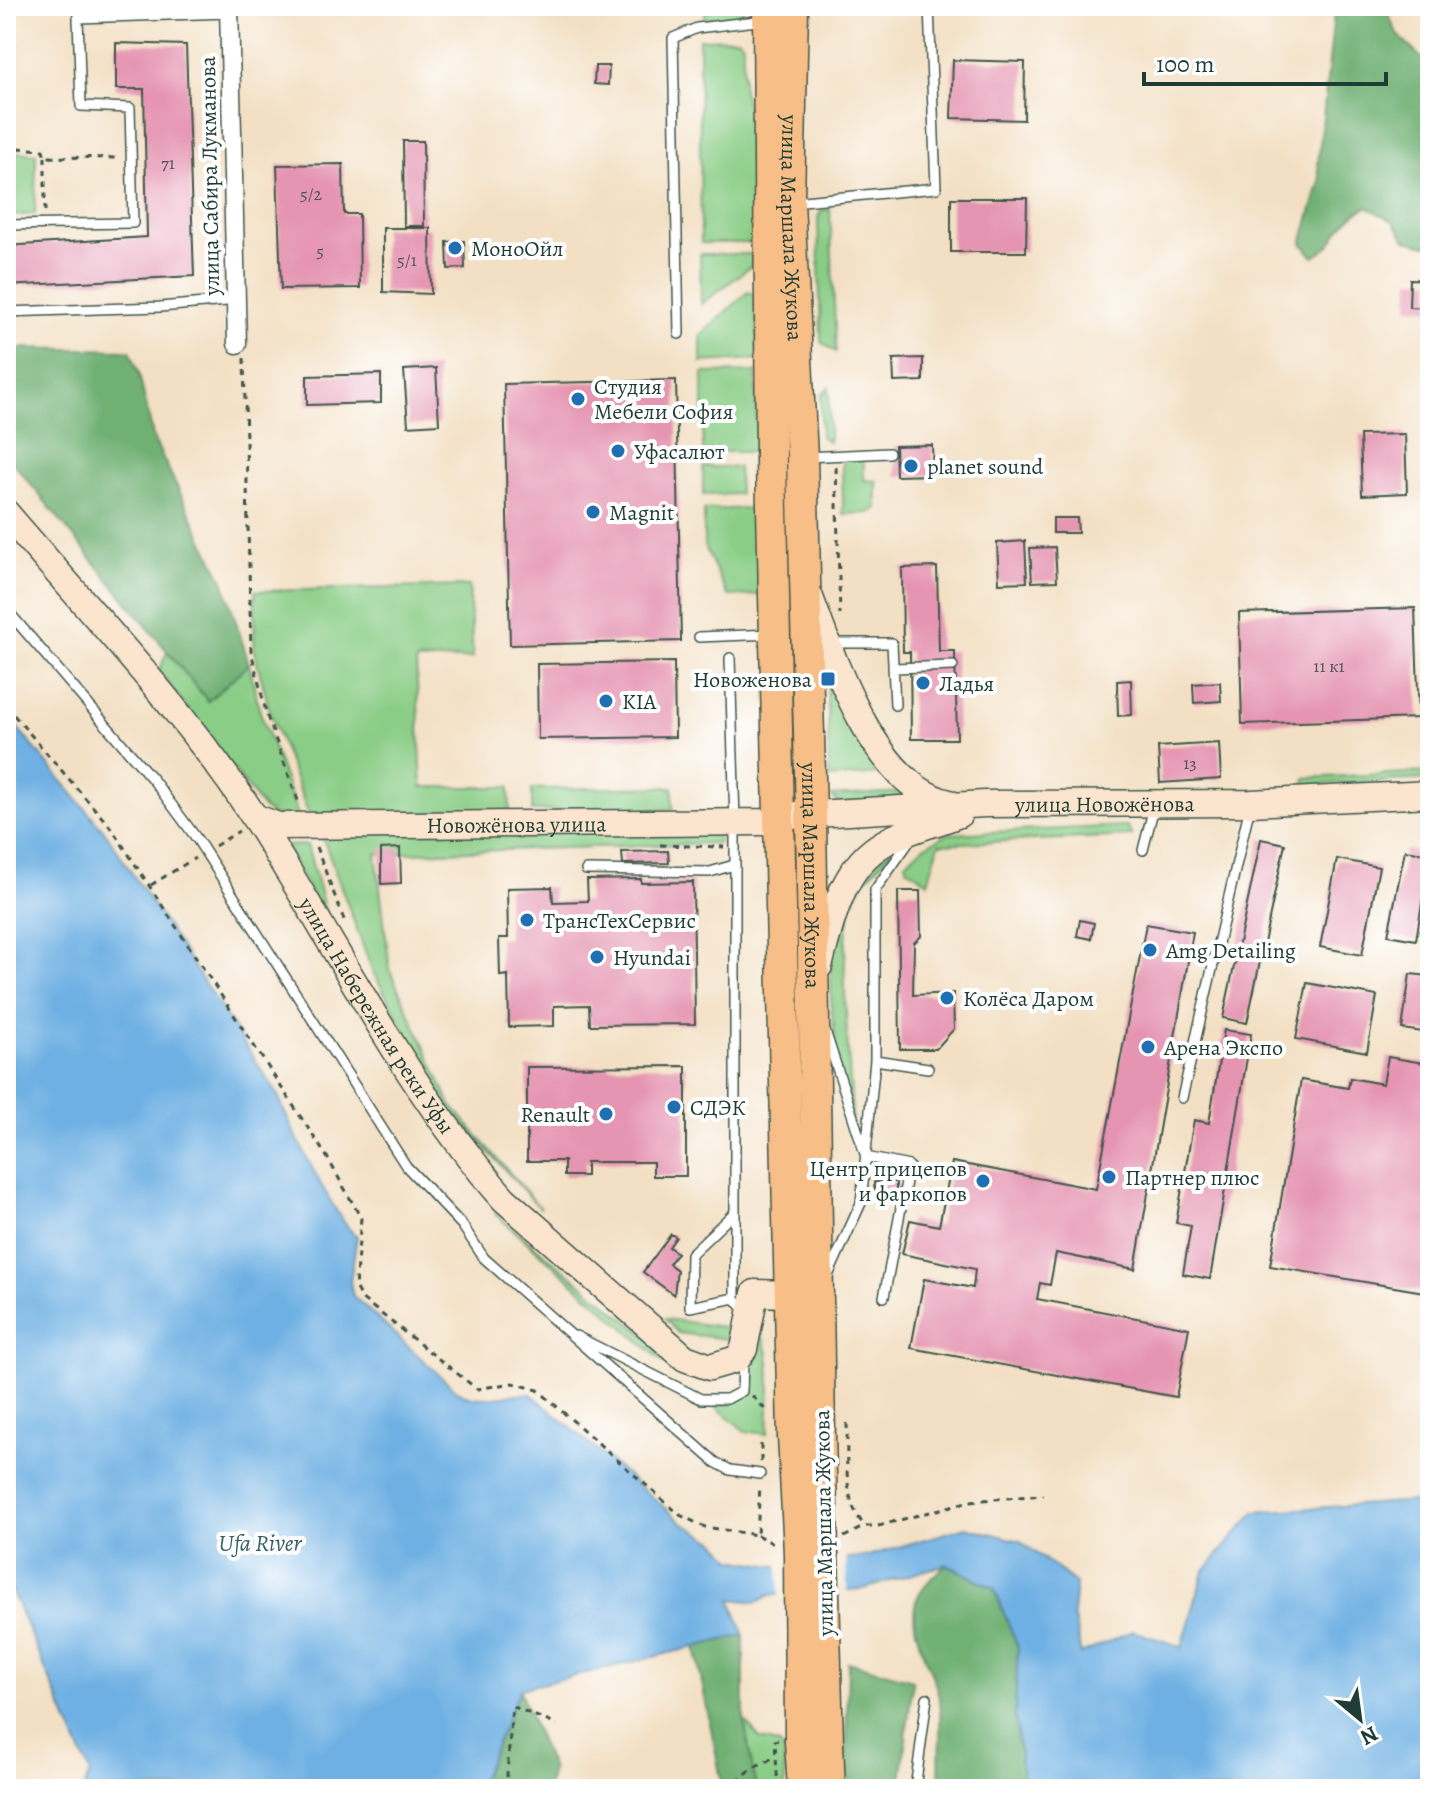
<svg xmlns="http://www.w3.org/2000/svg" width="1436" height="1795" font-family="Alegreya,serif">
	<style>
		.green { fill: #8acd86; stroke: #54855d; stroke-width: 2 }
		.forest { fill: #6fb073; stroke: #477654; stroke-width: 2 }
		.water { fill: #6eb0e3; stroke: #46768c; stroke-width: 2 }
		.pier { fill: #f3e0c4 }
		.building { fill: #e594b1 }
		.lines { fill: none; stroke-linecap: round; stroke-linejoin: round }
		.lane-casing { stroke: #3f554a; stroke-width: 12 }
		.street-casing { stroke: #3f554a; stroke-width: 21 }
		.secondary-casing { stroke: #3f554a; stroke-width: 29 }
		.primary-casing { stroke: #3f554a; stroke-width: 33 }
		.path { stroke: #3f554a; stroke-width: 3; stroke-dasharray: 6 6; stroke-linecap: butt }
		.lane { stroke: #fff; stroke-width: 9 }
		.street { stroke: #fff; stroke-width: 18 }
		.secondary { stroke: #fce5cf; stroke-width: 26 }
		.primary { stroke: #f7be88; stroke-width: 30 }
		.primary-bridge-casing { stroke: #3f554a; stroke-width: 33; stroke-linecap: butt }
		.primary-bridge { stroke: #f7be88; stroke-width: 30 }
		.poi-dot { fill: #1f6fb2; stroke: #fff; stroke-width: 3 }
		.labels { text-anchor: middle; stroke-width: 8; stroke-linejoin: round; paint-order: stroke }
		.number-label { font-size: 18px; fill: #505353 }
		.street-label { font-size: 22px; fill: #1f3d34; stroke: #fff }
		.poi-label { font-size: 22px; fill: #1f3d34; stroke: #fff; text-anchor: start }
		.water-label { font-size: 24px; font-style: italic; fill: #376069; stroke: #fff }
	</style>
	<rect width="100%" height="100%" fill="#fff"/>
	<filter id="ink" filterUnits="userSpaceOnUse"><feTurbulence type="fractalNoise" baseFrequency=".0125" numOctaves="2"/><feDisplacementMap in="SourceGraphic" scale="16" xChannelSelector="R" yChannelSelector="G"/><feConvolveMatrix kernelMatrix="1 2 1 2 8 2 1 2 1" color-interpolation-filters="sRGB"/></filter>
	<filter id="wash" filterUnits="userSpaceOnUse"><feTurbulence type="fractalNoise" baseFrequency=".006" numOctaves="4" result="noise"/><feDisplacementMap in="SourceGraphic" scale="32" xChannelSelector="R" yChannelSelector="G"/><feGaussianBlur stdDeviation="1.8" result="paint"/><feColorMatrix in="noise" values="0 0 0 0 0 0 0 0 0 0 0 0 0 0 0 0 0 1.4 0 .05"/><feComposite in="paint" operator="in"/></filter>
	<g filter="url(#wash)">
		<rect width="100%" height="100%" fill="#f3e0c4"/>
		<path class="green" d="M705 6H745L737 21 705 19Z
			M738 38 743 43V90L751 120 755 243H701L699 39Z
			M6 151 36 154 35 214 6 216Z
			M830 209 836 352 821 342 818 217 822 210Z
			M700 254H756L750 267 701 304Z
			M748 292 757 296V359L701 362V335Z
			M756 372V452H703V373Z
			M829 387V442L821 436V395Z
			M859 456 864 464V480L877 481V508L870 513 843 514 842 457Z
			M703 467H738L739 494 703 495Z
			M757 508 760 595 728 596 704 545V510Z
			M469 586 473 658 416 661 422 787H509L510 812 310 818 271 715 254 651 255 591Z
			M167 652 208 701 249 664 260 712 299 818 274 817 263 808 159 671Z
			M827 673 894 773 829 778Z
			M1430 772V779L1305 785V778Z
			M673 787V809L532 811V789Z
			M904 792 915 803 841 807 832 796Z
			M1127 826 1132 836 939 844 928 882 907 868 906 862 923 847 947 834Z
			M718 828 719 843 376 854 390 971 451 1105 541 1209 448 1108 372 970 321 833Z
			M307 845 330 929 285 846Z
			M897 848C881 863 862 879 854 900 835 950 851 1062 852 1119L845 1120 831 1004V945L863 865Z
			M494 1213 678 1362 676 1373Z
			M665 1319 731 1328V1335L727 1339 678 1333Z
			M753 1323C778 1347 768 1402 768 1434L745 1431 713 1404C759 1413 752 1354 753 1323Z
			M744 1720 760 1739 780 1745 784 1751 785 1789H755Z"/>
		<path class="forest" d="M1335 6H1389C1388 32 1412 49 1430 65V246L1406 240 1393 221 1367 207C1334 223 1339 244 1314 257L1302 243 1320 181 1318 164Z
			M6 348 130 350 139 374 154 440 223 580 249 664 208 701 6 454Z
			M946 1564 994 1588 1018 1647 1015 1716 1024 1789H940C937 1761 943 1720 939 1697 933 1666 900 1621 921 1591 927 1581 938 1572 946 1564Z
			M744 1635V1720L756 1789H723L695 1647Z
			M848 1662 913 1680 900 1789H850L846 1757Z
			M519 1689 552 1770 547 1789H478Z"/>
		<path class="water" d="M6 714 105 832 278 1095C286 1118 339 1227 357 1236L350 1282 353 1296 458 1392C482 1405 505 1392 531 1394L683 1523 715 1541 733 1559 773 1566 868 1556 966 1527 1020 1541 1076 1583 1073 1614 1081 1654 1133 1631 1182 1647 1204 1571 1255 1512 1430 1500V1789H1024L1015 1716 1018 1647 994 1588 946 1564 863 1589 770 1595 757 1602 731 1599 744 1635 520 1689 477 1789H84L90 1773 6 1578Z"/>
		<path class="pier" d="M846 1554 847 1594 779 1598 778 1561Z"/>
		<g id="blocks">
			<path class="building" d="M116 43 186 45 194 276 6 286V246L147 237 144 89H116Z
				M953 60 1025 62 1024 120 951 118Z
				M595 66H609L608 85 594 84Z
				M403 141H423L424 226H404Z
				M343 164 344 214H359L360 288 281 289 277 165Z
				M951 198H1027L1026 252H951Z
				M383 228H430L431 294 383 292Z
				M464 241 465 268 448 269 447 242Z
				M1410 279 1430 280V308L1409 307Z
				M923 358V381L894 382 893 359Z
				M436 368 439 424 408 426 404 370Z
				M381 374V403L307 405V376Z
				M676 380 681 641 510 645 504 384Z
				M1405 434 1407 493 1362 495 1360 435Z
				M932 445 933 475 896 476 895 446Z
				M1053 518H1077L1078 533H1053Z
				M1025 541 1027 582 999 583 997 543Z
				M1055 547 1057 581 1032 582 1030 548Z
				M937 567 939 651H955L957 739H911L910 652H903L902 568Z
				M1415 608 1419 718 1242 724 1239 613Z
				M674 662 675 737 538 739 537 664Z
				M1131 680 1132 715 1118 716 1117 681Z
				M1220 682 1221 701 1194 703 1193 684Z
				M1219 743 1221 779 1160 783 1158 747Z
				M1261 839 1285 844 1247 1023 1223 1018Z
				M400 848 401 883 381 884V849Z
				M1405 850 1430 854 1416 940 1388 935Z
				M668 851 669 863 623 864 622 852Z
				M1337 859 1379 867 1362 955 1320 947Z
				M641 879V883L693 882 695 1024 590 1025 589 1005 554 1006V1026L509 1027 508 975 500 976 499 938H508L507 888 552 887 553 902 588 901 587 880Z
				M898 891H920L921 936 914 943 913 995 953 993 954 1029 936 1049H900Z
				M1080 920 1094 923 1091 939 1077 936Z
				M1146 924 1193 932 1135 1269 1056 1253 1050 1285 1040 1283 1037 1299 1189 1328 1176 1397 911 1348 924 1279 973 1288 975 1269 902 1254 910 1220 939 1226 952 1162 1096 1189Z
				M1410 974 1430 976V1033L1402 1029Z
				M1307 983 1377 996 1367 1052 1296 1039Z
				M1224 1030 1251 1034 1210 1279 1183 1274 1191 1226 1176 1223 1194 1120 1209 1123Z
				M1388 1057 1430 1064V1293L1270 1266 1301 1080 1348 1088 1350 1078 1383 1084Z
				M686 1066V1176H653V1162H586V1176H564V1161H527V1067Z
				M874 1182H896V1198L875 1199Z
				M671 1234 676 1237 669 1247 677 1253 669 1264 677 1270 674 1295 643 1272Z"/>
		</g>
	</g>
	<g filter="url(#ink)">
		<use href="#blocks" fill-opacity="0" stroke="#3f554a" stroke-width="2"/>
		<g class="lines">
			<g class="lane-casing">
				<path id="lane" d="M793 202 936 188 929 6
					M6 225 133 223 130 108 81 106 78 18 229 13
					M6 312 160 307 238 300
					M679 334 673 38 697 28 765 20
					M805 457 889 453
					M6 609 154 781 197 839 406 1166 462 1225 484 1258 715 1462 730 1470 760 1474
					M699 637 772 634
					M830 643H892L895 705
					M730 658 735 822V1298L747 1313
					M893 668 953 666
					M1143 850 1154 807
					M586 870 710 872 734 865
					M825 1031 866 1157 909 1166 884 1297
					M875 1060 928 1068
					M1182 1098 1250 806
					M734 1213 691 1254 690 1307 735 1298
					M826 1280 861 1203 875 1060V890L911 839
					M576 1336 701 1399H727L742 1391 743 1360
					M915 1789 927 1698"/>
			</g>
			<g class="street-casing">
				<path id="street" d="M229 6 237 344"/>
			</g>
			<g class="secondary-casing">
				<g id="secondary">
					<path id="s1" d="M6 513C88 609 186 713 255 818 337 945 404 1085 504 1199L685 1358 710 1367 737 1359 744 1349 755 1293 791 1294"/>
					<path d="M809 595C834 661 874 786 949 803"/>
					<path id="s2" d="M254 817 278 826 767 822 781 816 985 804 1251 803 1430 794"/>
					<path d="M819 966C831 923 840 868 884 843 906 830 935 824 959 814"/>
				</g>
			</g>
			<g class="primary-casing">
				<g id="primary">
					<path d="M768 6 771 463 793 1436"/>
					<path id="s3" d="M793 6 789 202 802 457 811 815 820 1434"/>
					<path d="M800 1741 803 1789"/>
					<path d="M828 1744 830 1789"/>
				</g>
			</g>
			<path class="path" d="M6 147 43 150 45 157 120 158
				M45 157V213
				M244 358 251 651 267 716 300 806
				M836 467 840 615
				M6 706 112 829 327 1157 361 1218 355 1287 361 1298 477 1389 513 1383 538 1390 680 1515 705 1527 757 1535 760 1485
				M660 845 724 847
				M215 846 239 831
				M316 847 346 925
				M151 885 195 858
				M752 1396 769 1413
				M847 1423C848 1456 841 1500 865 1526H878L970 1501 1043 1495
				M761 1462V1442
				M757 1535 774 1544
				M844 1537 865 1526
				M506 1789 512 1706 557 1725
				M727 1789 754 1767 775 1757
				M778 1789 775 1741 778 1740"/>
			<use href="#lane" class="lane"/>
			<use href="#street" class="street"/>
			<use href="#secondary" class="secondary"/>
			<use href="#primary" class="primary"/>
			<g class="primary-bridge-casing">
				<path id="primary-bridge" d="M820 1434 828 1744
					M793 1436 799 1553 800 1741"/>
			</g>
			<use href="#primary-bridge" class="primary-bridge"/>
		</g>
	</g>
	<g class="poi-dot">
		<circle cx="455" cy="248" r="8"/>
		<circle cx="578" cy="399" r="8"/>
		<circle cx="618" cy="451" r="8"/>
		<circle cx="911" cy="466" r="8"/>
		<circle cx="593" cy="512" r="8"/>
		<rect x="820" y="671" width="16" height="16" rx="4"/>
		<circle cx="923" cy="683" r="8"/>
		<circle cx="606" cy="701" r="8"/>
		<circle cx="527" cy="920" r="8"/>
		<circle cx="1150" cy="950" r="8"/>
		<circle cx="597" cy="957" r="8"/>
		<circle cx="947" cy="998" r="8"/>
		<circle cx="1148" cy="1047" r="8"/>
		<circle cx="674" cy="1107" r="8"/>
		<circle cx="606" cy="1114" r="8"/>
		<circle cx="1109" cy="1177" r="8"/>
		<circle cx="983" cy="1181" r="8"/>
	</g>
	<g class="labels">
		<g class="number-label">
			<text x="168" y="169">71</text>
			<text x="311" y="200">5/2</text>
			<text x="320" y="257">5</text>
			<text x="407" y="266">5/1</text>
			<text x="1329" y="672">11 к1</text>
			<text x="1190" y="769">13</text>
		</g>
		<g class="street-label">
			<text transform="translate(209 176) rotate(-91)" y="8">улица Сабира Лукманова</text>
			<text dy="8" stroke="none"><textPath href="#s3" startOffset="222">улица Маршала Жукова</textPath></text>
			<text dy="8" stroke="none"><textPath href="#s2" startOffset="854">улица Новожёнова</textPath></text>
			<text dy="8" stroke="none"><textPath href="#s2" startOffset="264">Новожёнова улица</textPath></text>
			<text dy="8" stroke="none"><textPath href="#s3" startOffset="870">улица Маршала Жукова</textPath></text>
			<text dy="8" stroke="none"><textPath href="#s1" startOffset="626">улица Набережная реки Уфы</textPath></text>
			<text transform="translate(823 1523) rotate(-91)" y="8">улица Маршала Жукова</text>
		</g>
		<g class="poi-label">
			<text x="471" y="256">МоноОйл</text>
			<text x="594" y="394">Студия<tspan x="594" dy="25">Мебели София</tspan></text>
			<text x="634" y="459">Уфасалют</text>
			<text x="927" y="474">planet sound</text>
			<text x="609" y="520">Magnit</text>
			<text x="812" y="687" text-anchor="end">Новоженова</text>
			<text x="939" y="691">Ладья</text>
			<text x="622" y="709">KIA</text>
			<text x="543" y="928">ТрансТехСервис</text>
			<text x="1166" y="958">Amg Detailing</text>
			<text x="613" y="965">Hyundai</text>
			<text x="963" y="1006">Колёса Даром</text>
			<text x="1164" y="1055">Арена Экспо</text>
			<text x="690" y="1115">СДЭК</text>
			<text x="590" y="1122" text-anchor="end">Renault</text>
			<text x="967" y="1176" text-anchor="end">Центр прицепов<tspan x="967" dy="25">и фаркопов</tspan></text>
			<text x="1125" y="1185">Партнер плюс</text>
		</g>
		<g class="water-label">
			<text x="260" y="1551">Ufa River</text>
		</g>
	</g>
	<rect width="1436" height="1795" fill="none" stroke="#fff" stroke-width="32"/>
	<g transform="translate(1360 1719) rotate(151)" stroke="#ffffff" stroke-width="6" paint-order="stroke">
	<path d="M0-6L14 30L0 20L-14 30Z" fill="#1f3d34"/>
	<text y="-12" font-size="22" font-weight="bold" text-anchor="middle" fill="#1f3d34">N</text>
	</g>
	<path d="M1144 72v12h242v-12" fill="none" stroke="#1f3d34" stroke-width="4"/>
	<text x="1156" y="72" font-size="24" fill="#1f3d34" stroke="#ffffff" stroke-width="6" paint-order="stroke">100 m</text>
</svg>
